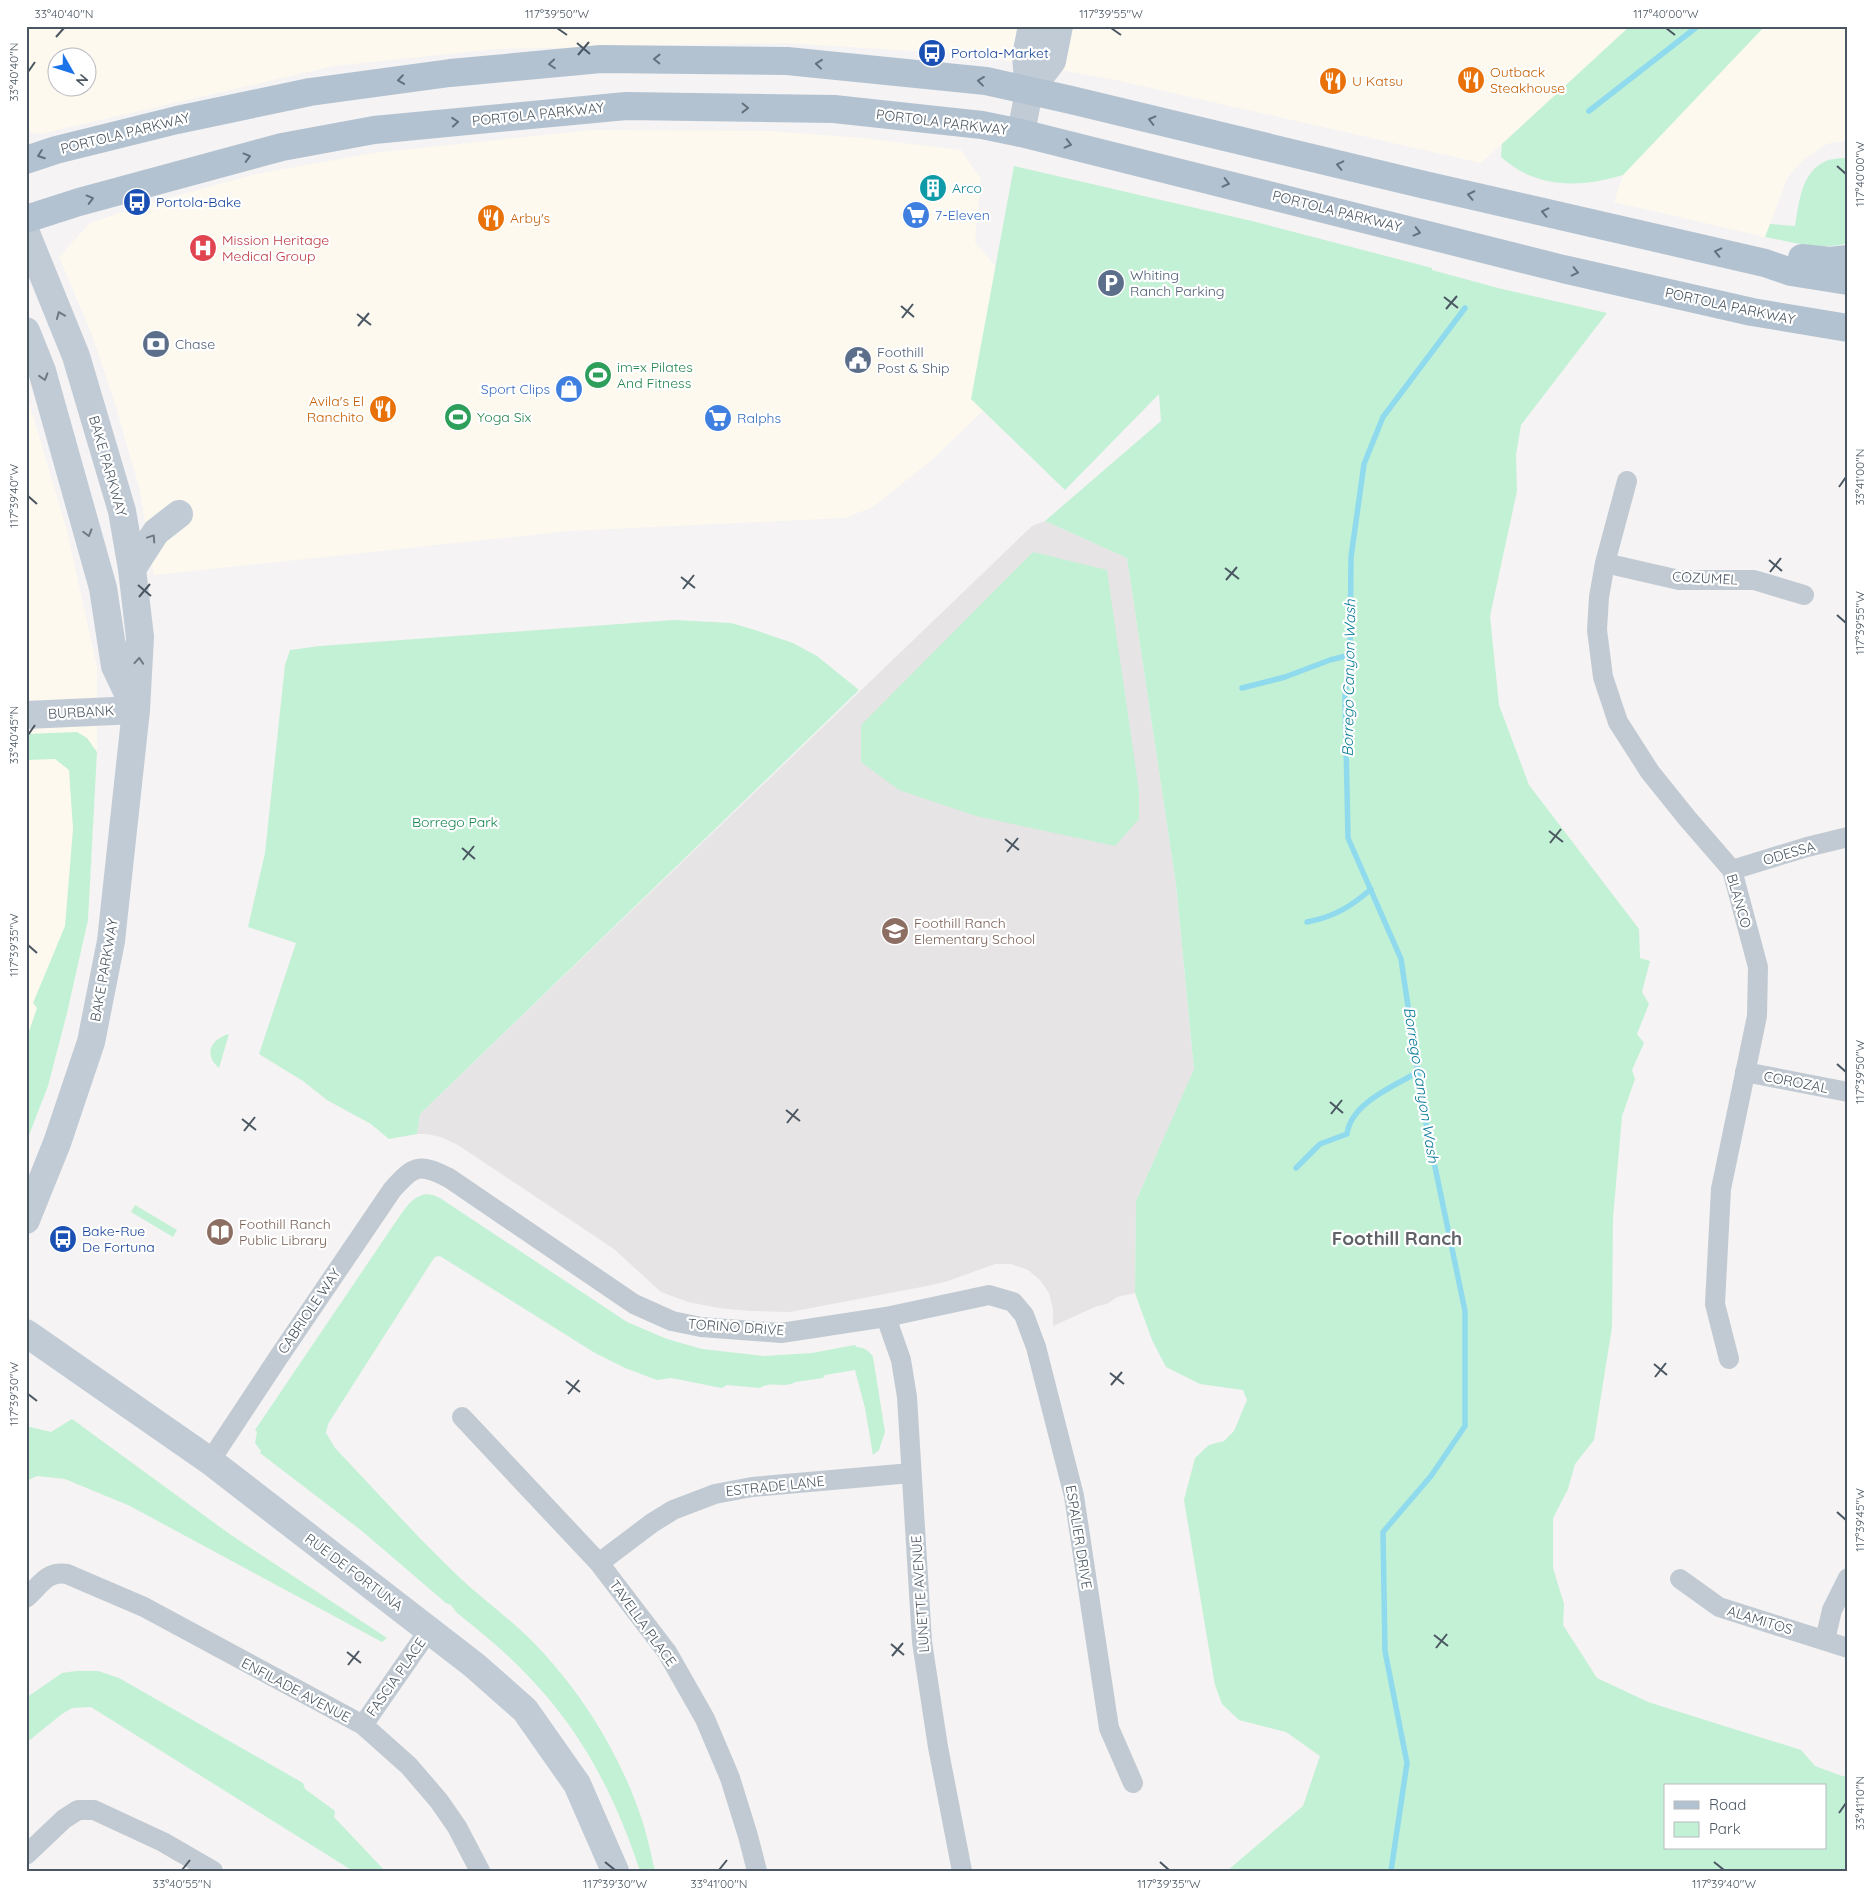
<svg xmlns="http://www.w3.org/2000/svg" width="1874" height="1897" font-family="Quicksand,sans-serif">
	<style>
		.commercial { fill: #fdf9ef; fill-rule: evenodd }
		.education { fill: #e6e4e5 }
		.green { fill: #c3f1d5; fill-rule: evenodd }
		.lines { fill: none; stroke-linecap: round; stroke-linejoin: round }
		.stream { stroke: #90daee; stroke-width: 5.5 }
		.street { stroke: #c1cad2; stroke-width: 20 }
		.secondary { stroke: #c1cbd6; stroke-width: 28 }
		.primary { stroke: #b3c2d1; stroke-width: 28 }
		.oneway { stroke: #64717d }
		.oneway2 { stroke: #6e7984 }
		.ticks { fill: none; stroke: #4a5661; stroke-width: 2 }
		.labels { text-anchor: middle; stroke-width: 4.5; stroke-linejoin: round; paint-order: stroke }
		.transit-label { font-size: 14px; fill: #164399; stroke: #fff; text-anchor: start }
		.food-label { font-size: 14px; fill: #c56008; stroke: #fff; text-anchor: start }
		.street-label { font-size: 14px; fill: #4a5661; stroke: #fff }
		.culture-label { font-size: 14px; fill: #0d838f; stroke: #fff; text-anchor: start }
		.shop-label { font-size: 14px; fill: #366cbe; stroke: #fff; text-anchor: start }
		.health-label { font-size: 14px; fill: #be3a42; stroke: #fff; text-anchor: start }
		.service-label { font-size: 14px; fill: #4e5e75; stroke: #fff; text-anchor: start }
		.leisure-label { font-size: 14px; fill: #27864d; stroke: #fff; text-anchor: start }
		.park-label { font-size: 14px; fill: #17864f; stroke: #fff }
		.education-label { font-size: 14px; fill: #785e54; stroke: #fff; text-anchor: start }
		.water-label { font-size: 15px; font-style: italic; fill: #0c7c9b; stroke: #fff }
		.district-label { font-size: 19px; font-weight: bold; fill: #5f6368; stroke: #fff }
		.neatline { fill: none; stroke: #4a5661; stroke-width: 2 }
		.ticks-label { font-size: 12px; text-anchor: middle; fill: #4a5661 }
	</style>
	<rect width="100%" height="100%" fill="#f5f3f3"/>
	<path class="commercial" d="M26 26H1630L1481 163 1111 79 975 55 785 43 497 49 334 66 40 134 26 131ZM58 58H88V88H58Z
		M1765 26H1848V140L1827 144 1804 159 1794 170 1787 179 1765 237 1614 202 1623 175Z
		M592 130 770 131 863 138 961 150 981 179 975 242 1019 295 998 396 932 460 873 507 845 518 569 531 154 575 139 487 115 404 92 335 59 257 90 223 142 205 256 174 373 153Z
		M29 402 67 531 97 667V752L88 920 67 1013 48 1086 26 1143V403Z"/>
	<path class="education" d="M1045 521 1127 558 1176 884 1194 1070 1136 1201 1135 1293 1117 1297 1107 1304 1097 1306 1053 1326V1309L1049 1293 1040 1280 1028 1270 1011 1264H995L948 1281 927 1286 790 1312 750 1311 719 1308 688 1302 661 1292 614 1249 458 1145 441 1137 427 1134H417L420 1114 1032 526Z"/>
	<path class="green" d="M1630 26H1765L1623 175C1579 188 1537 189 1501 157L1502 144Z
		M1841 158H1848V243C1821 251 1792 242 1765 237L1770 224 1795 226C1799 203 1801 172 1826 161 1830 159 1836 159 1841 158Z
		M1014 166 1252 221 1432 268V270L1498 288 1607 313 1521 425 1516 455 1517 491 1490 616 1499 705 1529 785 1639 929 1640 958 1650 961 1642 992 1649 1004 1637 1034 1644 1043 1632 1070 1635 1079 1622 1116 1613 1218 1612 1327 1594 1440 1575 1464 1568 1489 1553 1518V1568L1564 1604 1563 1625 1597 1678 1648 1702 1801 1750 1815 1766 1842 1776H1848V1871H1227L1303 1806 1320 1756 1286 1732 1239 1720 1222 1704 1215 1685 1184 1500 1195 1458 1209 1445 1224 1441 1234 1431 1247 1400 1243 1390 1200 1384 1166 1367 1152 1340 1135 1293 1136 1201 1194 1069 1176 884 1127 558 1045 521 1161 421 1159 394 1065 490 971 399ZM1665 1786H1825V1848H1665Z
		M1033 552 1107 570 1139 791V819L1115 846 976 816 899 790 861 762V725Z
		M674 620 731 623 755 630 793 643 817 656 859 690 420 1114 417 1134 389 1139 371 1124 327 1100 303 1081 259 1054 296 943 248 927 265 853 285 665 290 650 320 646Z
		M77 732 87 738 97 752 88 920 67 1013 48 1086 26 1143V1040L37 1008 33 1003 65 926 73 829 69 770 55 759 26 760V734Z
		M229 1034 219 1068C203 1054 211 1039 229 1034Z
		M426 1194 433 1195 440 1198 627 1322 667 1339 702 1349 764 1356 812 1353 855 1345 857 1347C864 1348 869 1350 873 1357L885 1432 879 1450 873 1455 865 1408 855 1370 825 1375 823 1378 795 1382C785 1389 770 1380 760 1388L727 1385 722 1388 671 1378 657 1380 625 1368 595 1353 440 1256 435 1257 432 1261 328 1424 326 1433 335 1448C376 1491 415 1535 458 1576 482 1599 509 1618 532 1641 582 1692 621 1755 643 1823 648 1839 651 1855 655 1871H640C616 1798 583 1733 530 1678 508 1654 482 1633 456 1612L451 1605 446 1603 362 1531 260 1453 261 1451 255 1443 257 1432 255 1430 399 1217C407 1206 412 1197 426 1194Z
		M135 1205 177 1230 173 1237 131 1212Z
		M72 1419 231 1535 387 1638 382 1642 130 1506 65 1479 37 1476 26 1481V1426L51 1432Z
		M76 1671H98L119 1678 303 1783 305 1789 335 1811 334 1817 385 1871H353L91 1707 72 1708 62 1714 26 1743V1698L62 1673Z"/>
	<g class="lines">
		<path class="stream" d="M1589 111 1698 26
			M1242 688 1285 677 1330 660 1350 655
			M1307 922C1333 917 1351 907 1371 889
			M1296 1168 1320 1144 1347 1134C1351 1103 1394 1086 1418 1072
			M1391 1871 1407 1763 1385 1651 1383 1532 1431 1476 1465 1426V1311L1424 1114 1401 959 1348 838 1345 695 1350 655 1351 557 1364 464 1383 417 1465 308"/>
		<path class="street" d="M1627 481 1605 563 1599 597 1597 630 1603 677 1618 722 1650 772 1687 818 1732 870 1758 967 1757 1016 1721 1189 1715 1304 1729 1359
			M1605 563 1679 580H1754L1804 595
			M1732 870 1807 847 1848 837
			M1745 1072 1848 1092
			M886 1317 901 1360 907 1397 922 1642 938 1747 962 1871
			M462 1417 599 1563 667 1652 705 1719 730 1778 748 1836 757 1871
			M210 1461 278 1358 392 1190C414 1165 419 1163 449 1178L634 1304 672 1321 701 1327 781 1333 886 1317 989 1295 1013 1302 1024 1315 1036 1347 1074 1496 1109 1728 1133 1783
			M599 1563 652 1523 673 1510 715 1494 752 1487 911 1473
			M1680 1579 1719 1607 1848 1648
			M26 1598C41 1585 46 1571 67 1574L144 1607 363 1725 409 1766 439 1801 457 1827 480 1871
			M1825 1640 1832 1610 1848 1578
			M363 1725 429 1630
			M26 1855 64 1819 78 1810H94L163 1842 213 1871"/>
		<path class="secondary" d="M1029 91 1052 61 1059 26
			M1021 133 1029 91 1026 56 1032 26
			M26 233 76 356 122 511 132 569 140 637 136 710 111 941 91 1042 57 1143 26 1220
			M26 331 42 371 103 588 115 666 134 706
			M132 569 156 532 179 514
			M26 715 136 710
			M26 1333 210 1461 474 1665 525 1710 577 1784 615 1871"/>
		<path class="primary" d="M26 160 56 150 177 120 310 92 450 73 601 59 787 61 986 81 1071 100 1425 185 1765 263 1791 272 1848 281
			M26 219 79 202 282 147 374 130 626 106 834 109 982 125 1021 133 1563 269 1752 312 1848 328
			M1802 258 1830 261 1848 259"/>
	</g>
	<defs><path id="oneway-chevron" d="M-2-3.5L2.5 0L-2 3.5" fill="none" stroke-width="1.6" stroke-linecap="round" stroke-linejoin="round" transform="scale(1.25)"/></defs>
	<g class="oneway">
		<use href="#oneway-chevron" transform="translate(657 59) rotate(-179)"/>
		<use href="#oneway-chevron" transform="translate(552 64) rotate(175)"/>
		<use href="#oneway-chevron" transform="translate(819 64) rotate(-174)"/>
		<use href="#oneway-chevron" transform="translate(401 80) rotate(172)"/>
		<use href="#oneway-chevron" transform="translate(981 81) rotate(-173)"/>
		<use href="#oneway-chevron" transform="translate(745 108) rotate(1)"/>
		<use href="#oneway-chevron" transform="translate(1152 120) rotate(-166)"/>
		<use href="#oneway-chevron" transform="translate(455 122) rotate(-5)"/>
		<use href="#oneway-chevron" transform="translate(1068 144) rotate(14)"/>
		<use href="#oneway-chevron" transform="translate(41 155) rotate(160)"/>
		<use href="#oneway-chevron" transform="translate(247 157) rotate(-15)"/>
		<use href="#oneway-chevron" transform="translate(1340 165) rotate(-167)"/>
		<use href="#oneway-chevron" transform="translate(1226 183) rotate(14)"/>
		<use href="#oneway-chevron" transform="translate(1471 195) rotate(-168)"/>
		<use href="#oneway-chevron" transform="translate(90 199) rotate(-15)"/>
		<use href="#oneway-chevron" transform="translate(1545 212) rotate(-167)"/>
		<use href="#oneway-chevron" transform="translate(1417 232) rotate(14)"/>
		<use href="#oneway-chevron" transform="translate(1718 252) rotate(-167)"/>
		<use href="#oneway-chevron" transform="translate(1575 272) rotate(13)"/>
	</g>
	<g class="oneway2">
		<use href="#oneway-chevron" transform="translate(60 315) rotate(-112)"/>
		<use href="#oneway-chevron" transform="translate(44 377) rotate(73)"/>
		<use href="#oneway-chevron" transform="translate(88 533) rotate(74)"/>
		<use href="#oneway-chevron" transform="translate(152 538) rotate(-56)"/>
		<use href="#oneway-chevron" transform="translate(139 661) rotate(-86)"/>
	</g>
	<path class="ticks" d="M557 28 567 35M1111 28 1121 35M1666 28 1675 35M56 37 64 28M577 43 590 54M578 55 589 42M28 72 35 62M1837 166 1846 174M1444 297 1458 308M901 306 914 317M1446 309 1457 296M357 314 371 325M902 318 913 304M358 326 369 313M1839 487 1846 477M28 496 37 504M1769 560 1782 571M1225 568 1239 579M1770 572 1781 558M681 577 695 588M1226 580 1237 567M138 585 151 596M683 589 694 575M139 597 150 584M1837 615 1846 623M28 735 35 725M1549 831 1563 842M1005 839 1019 850M1550 843 1561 829M462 848 475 859M1007 852 1018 838M463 860 474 846M28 945 37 953M1837 1064 1846 1072M1330 1102 1343 1113M786 1110 800 1121M1331 1114 1342 1100M242 1119 256 1130M787 1123 798 1109M244 1131 255 1117M1654 1364 1667 1375M1110 1373 1124 1384M1655 1377 1666 1363M566 1381 580 1392M1111 1385 1122 1372M28 1394 37 1401M568 1394 579 1380M1837 1512 1846 1520M1434 1635 1448 1646M891 1644 904 1655M1436 1648 1447 1634M347 1652 361 1663M892 1656 903 1643M348 1665 359 1651M1839 1813 1846 1803M605 1862 615 1870M1160 1862 1169 1870M1714 1862 1724 1870M182 1870 190 1860M719 1870 727 1860"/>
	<defs>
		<g id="bus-disc" transform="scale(1.4375)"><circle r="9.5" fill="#1a4fb4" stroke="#fff"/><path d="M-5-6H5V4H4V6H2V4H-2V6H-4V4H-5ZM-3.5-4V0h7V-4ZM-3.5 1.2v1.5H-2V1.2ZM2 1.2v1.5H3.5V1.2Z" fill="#fff"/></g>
		<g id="restaurant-disc" transform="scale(1.4375)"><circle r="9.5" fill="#e8710a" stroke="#fff"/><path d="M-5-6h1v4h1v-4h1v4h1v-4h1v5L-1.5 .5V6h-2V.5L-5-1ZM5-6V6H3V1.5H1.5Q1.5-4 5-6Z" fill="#fff"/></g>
		<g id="building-disc" transform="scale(1.4375)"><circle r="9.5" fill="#0f9aa8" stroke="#fff"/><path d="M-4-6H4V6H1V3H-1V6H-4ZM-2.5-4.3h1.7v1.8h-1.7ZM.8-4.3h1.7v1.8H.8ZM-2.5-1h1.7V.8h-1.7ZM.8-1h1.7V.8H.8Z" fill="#fff"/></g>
		<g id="supermarket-disc" transform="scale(1.4375)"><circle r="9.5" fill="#3f7fe0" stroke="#fff"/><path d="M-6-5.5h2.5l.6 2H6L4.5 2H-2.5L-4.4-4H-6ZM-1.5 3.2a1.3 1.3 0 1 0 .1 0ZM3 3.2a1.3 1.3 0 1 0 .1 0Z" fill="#fff"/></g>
		<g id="hospital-disc" transform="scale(1.4375)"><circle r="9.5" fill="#e0444e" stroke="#fff"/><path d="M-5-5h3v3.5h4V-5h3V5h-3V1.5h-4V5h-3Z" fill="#fff"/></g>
		<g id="parking-disc" transform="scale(1.4375)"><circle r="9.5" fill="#5c6f8a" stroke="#fff"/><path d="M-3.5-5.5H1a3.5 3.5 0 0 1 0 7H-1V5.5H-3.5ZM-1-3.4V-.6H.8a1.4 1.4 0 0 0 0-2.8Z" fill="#fff"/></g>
		<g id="bank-disc" transform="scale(1.4375)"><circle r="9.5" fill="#5c6f8a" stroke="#fff"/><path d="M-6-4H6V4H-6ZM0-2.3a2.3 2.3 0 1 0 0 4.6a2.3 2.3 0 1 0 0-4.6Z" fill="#fff"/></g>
		<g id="civic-disc" transform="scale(1.4375)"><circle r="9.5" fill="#5c6f8a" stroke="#fff"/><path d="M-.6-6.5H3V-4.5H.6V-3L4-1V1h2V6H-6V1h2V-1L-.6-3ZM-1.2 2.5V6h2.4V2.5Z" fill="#fff"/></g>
		<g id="stadium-disc" transform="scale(1.4375)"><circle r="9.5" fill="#2e9e5b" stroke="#fff"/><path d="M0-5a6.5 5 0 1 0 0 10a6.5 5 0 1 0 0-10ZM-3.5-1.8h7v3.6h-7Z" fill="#fff"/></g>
		<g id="shop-disc" transform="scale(1.4375)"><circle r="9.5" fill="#3f7fe0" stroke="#fff"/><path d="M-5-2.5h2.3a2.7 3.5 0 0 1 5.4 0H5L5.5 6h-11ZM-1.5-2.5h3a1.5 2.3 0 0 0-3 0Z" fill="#fff"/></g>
		<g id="school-disc" transform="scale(1.4375)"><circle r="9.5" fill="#8d6e63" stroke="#fff"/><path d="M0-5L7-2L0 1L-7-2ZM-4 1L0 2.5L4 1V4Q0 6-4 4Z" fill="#fff"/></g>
		<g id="library-disc" transform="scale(1.4375)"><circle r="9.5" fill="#8d6e63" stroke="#fff"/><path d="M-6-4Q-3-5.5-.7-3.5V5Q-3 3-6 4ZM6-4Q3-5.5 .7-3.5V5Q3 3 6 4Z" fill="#fff"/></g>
	</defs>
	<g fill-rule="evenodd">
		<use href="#bus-disc" x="932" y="53"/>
		<use href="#restaurant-disc" x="1471" y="80"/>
		<use href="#restaurant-disc" x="1333" y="81"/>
		<use href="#building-disc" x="933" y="188"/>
		<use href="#bus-disc" x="137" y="202"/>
		<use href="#supermarket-disc" x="916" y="215"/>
		<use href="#restaurant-disc" x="491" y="218"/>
		<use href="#hospital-disc" x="203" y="248"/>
		<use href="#parking-disc" x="1111" y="283"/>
		<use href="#bank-disc" x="156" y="344"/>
		<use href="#civic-disc" x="858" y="360"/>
		<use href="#stadium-disc" x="598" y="375"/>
		<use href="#shop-disc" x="569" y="389"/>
		<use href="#restaurant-disc" x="383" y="409"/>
		<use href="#stadium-disc" x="458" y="417"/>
		<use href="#supermarket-disc" x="718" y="418"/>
		<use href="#school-disc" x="895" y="931"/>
		<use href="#library-disc" x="220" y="1232"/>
		<use href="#bus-disc" x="63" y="1239"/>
	</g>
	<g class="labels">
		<g class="transit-label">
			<text x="951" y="58">Portola-Market</text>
			<text x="156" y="207">Portola-Bake</text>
			<text x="82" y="1236">Bake-Rue<tspan x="82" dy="16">De Fortuna</tspan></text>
		</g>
		<g class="food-label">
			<text x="1490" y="77">Outback<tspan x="1490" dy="16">Steakhouse</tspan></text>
			<text x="1352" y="86">U Katsu</text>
			<text x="510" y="223">Arby's</text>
			<text x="364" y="406" text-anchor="end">Avila's El<tspan x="364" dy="16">Ranchito</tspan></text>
		</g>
		<g class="street-label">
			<text transform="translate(538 114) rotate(-6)" y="5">PORTOLA PARKWAY</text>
			<text transform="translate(942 122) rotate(7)" y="5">PORTOLA PARKWAY</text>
			<text transform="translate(125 133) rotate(-14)" y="5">PORTOLA PARKWAY</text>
			<text transform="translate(1337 211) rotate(14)" y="5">PORTOLA PARKWAY</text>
			<text transform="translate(1730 306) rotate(12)" y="5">PORTOLA PARKWAY</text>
			<text transform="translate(108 466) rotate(74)" y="5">BAKE PARKWAY</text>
			<text transform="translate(1705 578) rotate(3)" y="5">COZUMEL</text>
			<text transform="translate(81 712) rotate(-3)" y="5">BURBANK</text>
			<text transform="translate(1789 853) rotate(-16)" y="5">ODESSA</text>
			<text transform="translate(1739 901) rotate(74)" y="5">BLANCO</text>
			<text transform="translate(104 970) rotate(-80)" y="5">BAKE PARKWAY</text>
			<text transform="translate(1796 1082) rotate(11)" y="5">COROZAL</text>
			<text transform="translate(309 1311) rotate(-56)" y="5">CABRIOLE WAY</text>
			<text transform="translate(736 1327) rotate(4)" y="5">TORINO DRIVE</text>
			<text transform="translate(775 1486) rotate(-6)" y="5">ESTRADE LANE</text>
			<text transform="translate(1079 1537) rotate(81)" y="5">ESPALIER DRIVE</text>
			<text transform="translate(354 1572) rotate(37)" y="5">RUE DE FORTUNA</text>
			<text transform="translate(920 1594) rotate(-94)" y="5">LUNETTE AVENUE</text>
			<text transform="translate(1760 1620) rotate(17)" y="5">ALAMITOS</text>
			<text transform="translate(643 1623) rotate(54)" y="5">TAVELLA PLACE</text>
			<text transform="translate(396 1677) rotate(-55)" y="5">FASCIA PLACE</text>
			<text transform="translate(296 1690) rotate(28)" y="5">ENFILADE AVENUE</text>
		</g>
		<g class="culture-label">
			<text x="952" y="193">Arco</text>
		</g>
		<g class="shop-label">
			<text x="935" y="220">7-Eleven</text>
			<text x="550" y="394" text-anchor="end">Sport Clips</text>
			<text x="737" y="423">Ralphs</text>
		</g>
		<g class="health-label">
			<text x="222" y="245">Mission Heritage<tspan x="222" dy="16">Medical Group</tspan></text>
		</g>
		<g class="service-label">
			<text x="1130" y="280">Whiting<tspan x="1130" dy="16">Ranch Parking</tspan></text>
			<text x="175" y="349">Chase</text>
			<text x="877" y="357">Foothill<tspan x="877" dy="16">Post &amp; Ship</tspan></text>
		</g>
		<g class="leisure-label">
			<text x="617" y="372">im=x Pilates<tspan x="617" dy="16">And Fitness</tspan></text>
			<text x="477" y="422">Yoga Six</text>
		</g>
		<g class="park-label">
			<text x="455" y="827">Borrego Park</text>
		</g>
		<g class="education-label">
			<text x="914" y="928">Foothill Ranch<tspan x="914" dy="16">Elementary School</tspan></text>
			<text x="239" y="1229">Foothill Ranch<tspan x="239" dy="16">Public Library</tspan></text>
		</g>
		<g class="water-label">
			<text transform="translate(1349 678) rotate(-89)" y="5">Borrego Canyon Wash</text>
			<text transform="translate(1421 1085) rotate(81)" y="5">Borrego Canyon Wash</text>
		</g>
		<g class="district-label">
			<text x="1397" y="1245">Foothill Ranch</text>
		</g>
	</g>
	<rect width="1874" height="1897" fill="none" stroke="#ffffff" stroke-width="55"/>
	<rect x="1664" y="1784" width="162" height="65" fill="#ffffff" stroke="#b7bbc0"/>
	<rect x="1674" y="1801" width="25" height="8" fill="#b3c2d1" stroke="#b7bbc0"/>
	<text x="1709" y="1810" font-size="15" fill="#4a5661">Road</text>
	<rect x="1674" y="1822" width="25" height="15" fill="#c3f1d5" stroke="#b7bbc0"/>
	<text x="1709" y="1834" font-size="15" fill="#4a5661">Park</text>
	<g transform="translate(72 72) rotate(129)"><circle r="24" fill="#ffffff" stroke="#b7bbc0"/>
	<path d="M0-4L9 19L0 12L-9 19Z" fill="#1a73e8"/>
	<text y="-8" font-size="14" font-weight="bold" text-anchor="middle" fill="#4a5661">N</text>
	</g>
	<rect x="28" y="28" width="1818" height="1842" class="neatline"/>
	<g class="ticks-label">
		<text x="64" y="18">33°40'40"N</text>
		<text x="557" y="18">117°39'50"W</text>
		<text x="1111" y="18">117°39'55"W</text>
		<text x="1666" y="18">117°40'00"W</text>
		<text transform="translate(14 72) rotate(-90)" y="4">33°40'40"N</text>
		<text transform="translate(1860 174) rotate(-90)" y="4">117°40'00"W</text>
		<text transform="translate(1860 477) rotate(-90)" y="4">33°41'00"N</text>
		<text transform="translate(14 496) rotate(-90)" y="4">117°39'40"W</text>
		<text transform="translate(1860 623) rotate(-90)" y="4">117°39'55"W</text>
		<text transform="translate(14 735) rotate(-90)" y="4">33°40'45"N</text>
		<text transform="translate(14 945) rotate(-90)" y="4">117°39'35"W</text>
		<text transform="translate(1860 1072) rotate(-90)" y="4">117°39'50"W</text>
		<text transform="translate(14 1394) rotate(-90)" y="4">117°39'30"W</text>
		<text transform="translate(1860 1520) rotate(-90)" y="4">117°39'45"W</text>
		<text transform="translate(1860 1803) rotate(-90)" y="4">33°41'10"N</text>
		<text x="182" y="1888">33°40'55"N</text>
		<text x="615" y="1888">117°39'30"W</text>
		<text x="719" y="1888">33°41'00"N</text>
		<text x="1169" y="1888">117°39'35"W</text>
		<text x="1724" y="1888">117°39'40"W</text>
	</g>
</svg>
